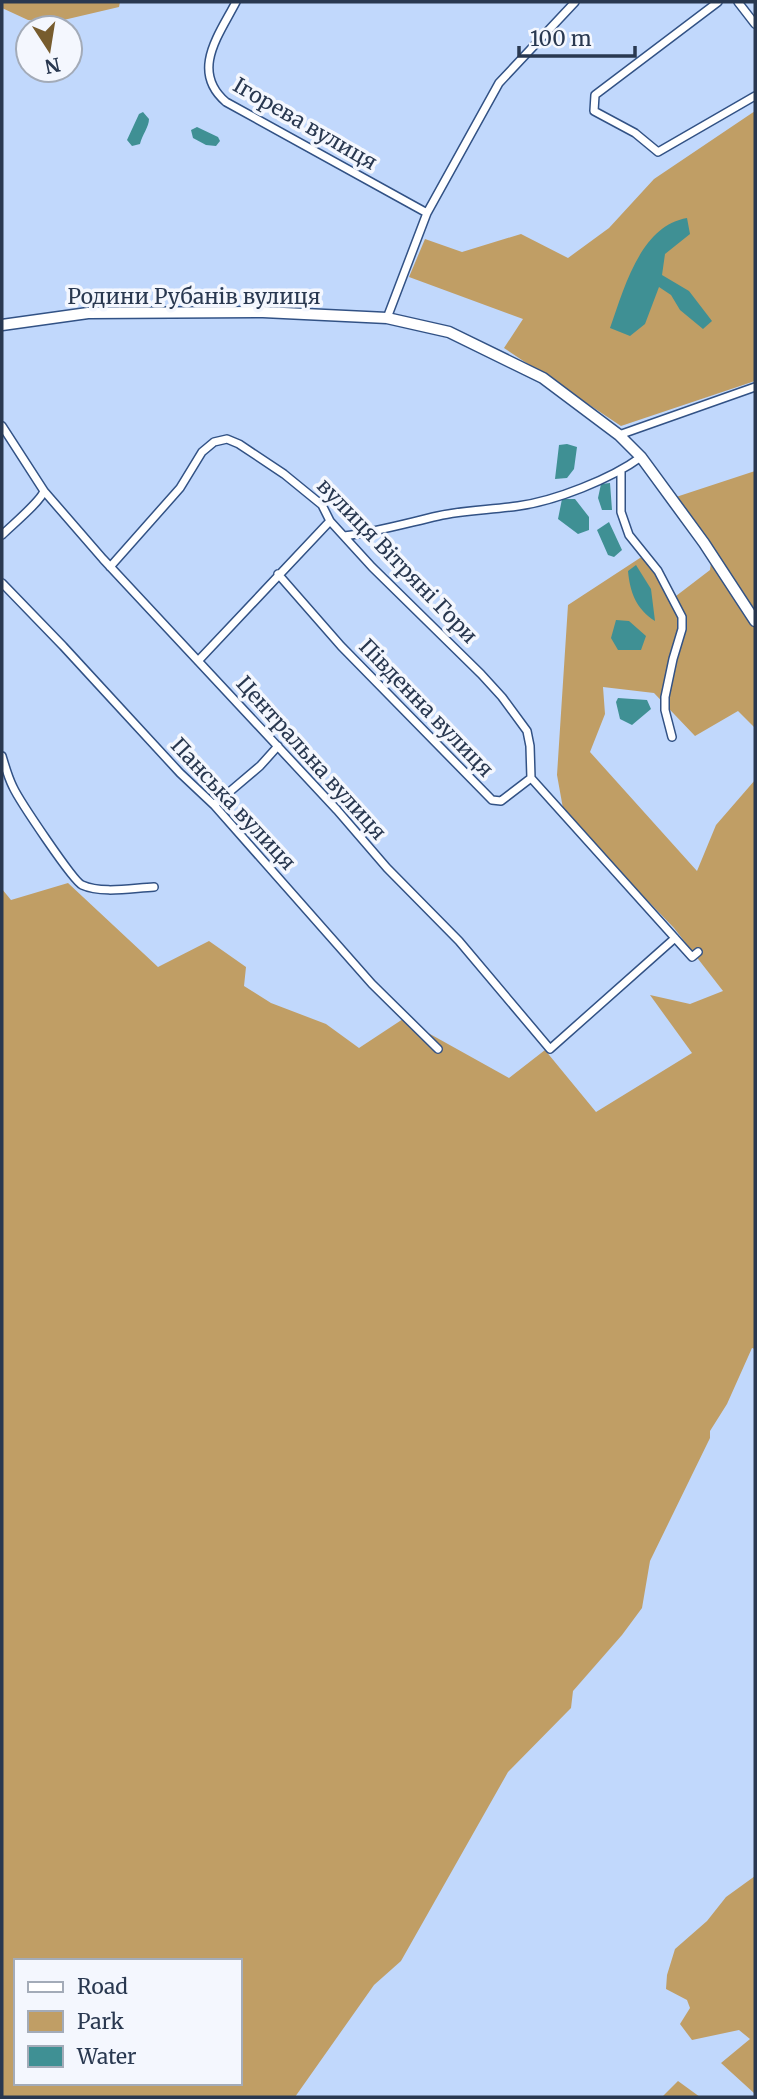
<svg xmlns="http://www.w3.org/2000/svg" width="757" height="2099" font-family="Merriweather,serif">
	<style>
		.green { fill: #c09e65; fill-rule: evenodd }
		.water { fill: #3f9094 }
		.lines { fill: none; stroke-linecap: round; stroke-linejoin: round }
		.street-casing { stroke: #325285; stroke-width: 10 }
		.secondary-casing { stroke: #325285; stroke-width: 13 }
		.street { stroke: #fff; stroke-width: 7 }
		.secondary { stroke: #fff; stroke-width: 10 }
		.labels { text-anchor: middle; stroke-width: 7; stroke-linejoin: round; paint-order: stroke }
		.street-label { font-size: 21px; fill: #293850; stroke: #f4f7fe }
	</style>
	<rect width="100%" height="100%" fill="#c1d8fc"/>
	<path class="green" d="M2 2H120L119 7 55 22 28 20 2 8Z
		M755 111V381L621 426 504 348 523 319 409 277 425 239 462 252 521 234 568 258 609 228 654 179Z
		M755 471V728L738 711 695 736 654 693 603 687 605 714 590 752 697 871 716 825 755 780V1349L752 1348 727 1404 710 1431V1438L650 1561 642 1608 622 1635 573 1691 571 1708 508 1772 401 1961 374 1985 295 2097H2V889L11 900 68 883 158 967 209 941 246 967 244 986 271 1003 326 1024 359 1048 403 1019 509 1078 545 1050 596 1112 692 1053 650 995 690 1004 723 991 674 928 564 814 557 775 568 605 643 556 676 596 710 570 712 555 676 497ZM16 1961H240V2083H16Z
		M755 1876V2094L721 2063 750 2039 739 2030 692 2040 680 2024 690 2008 687 2000 666 1989 667 1975 675 1949 707 1921 726 1897Z
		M678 2081 700 2097H662Z"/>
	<path class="water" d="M143 112 149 119C149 127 142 135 140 144L132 146 127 140 139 114Z
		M197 127 218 137 220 141 216 146 206 145 193 138 191 130Z
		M687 218 690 234 665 254 662 275 689 291 712 321 703 329 680 310 671 295 659 287 645 324 630 336 610 328C624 289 640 226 687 218Z
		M567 444 577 447 574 469 567 478 555 479 559 445Z
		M610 483 612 510H602L598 498 601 484Z
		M562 499H575L589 517V530L578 534 558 519Z
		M609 522 622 550 614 557 608 555 597 530Z
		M636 565 651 589 655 621C636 609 630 592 628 571Z
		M616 620 629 621 646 636 641 650H618L611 638Z
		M618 698 647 700 651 709 632 725 620 719 616 702Z"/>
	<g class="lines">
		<g class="street-casing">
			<path id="street" d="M236 2C219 35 190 71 226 102L427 213
				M718 2 595 95 594 111 635 133 658 152 755 96
				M738 2 755 24
				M387 318 427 213 499 83 575 2
				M2 426 44 491C41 501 11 526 2 535
				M619 435 755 387
				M621 472V512L629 535 658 571 682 617V629L673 659 665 697V710L672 737
				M44 491 103 559 337 810 387 868 459 941 550 1049 675 938
				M344 536C376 532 407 523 438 516 464 510 491 510 518 506 555 501 611 479 641 457
				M110 567 180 488 202 452 214 442 227 439 239 444 284 474 322 505 330 521 372 567 481 674 502 697 527 731 530 746 531 778
				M278 574 341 646 492 800 501 801 531 778
				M2 583 63 646 180 773 214 805 372 984 438 1049
				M198 661 330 521
				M2 756C5 766 8 777 13 787 19 800 73 881 82 885 102 894 132 888 154 887
				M531 778 692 957 698 952
				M214 805 260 766 278 746"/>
		</g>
		<g class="secondary-casing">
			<path id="secondary" d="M2 325 88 313 263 312 387 318 449 332 543 378 619 435 641 457 704 543 755 621"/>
		</g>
		<use href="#street" class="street"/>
		<use href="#secondary" class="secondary"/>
	</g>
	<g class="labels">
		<g class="street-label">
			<text transform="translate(305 124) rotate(30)" y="7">Ігорева вулиця</text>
			<text x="194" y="304">Родини Рубанів вулиця</text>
			<text transform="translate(397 561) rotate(46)" y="7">вулиця Вітряні Гори</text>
			<text transform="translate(426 708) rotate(46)" y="7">Південна вулиця</text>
			<text transform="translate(311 758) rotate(48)" y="7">Центральна вулиця</text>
			<text transform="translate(233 804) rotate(47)" y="7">Панська вулиця</text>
		</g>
	</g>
	<rect width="757" height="2099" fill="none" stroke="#293850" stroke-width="7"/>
	<rect x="14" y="1959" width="228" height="126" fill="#f4f7fe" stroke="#a3abb8" stroke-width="2"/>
	<rect x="28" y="1982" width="35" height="10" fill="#ffffff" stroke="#a3abb8" stroke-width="2"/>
	<text x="77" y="1994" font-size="21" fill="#293850">Road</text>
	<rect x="28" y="2011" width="35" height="21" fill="#c09e65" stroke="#a3abb8" stroke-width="2"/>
	<text x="77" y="2029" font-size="21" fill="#293850">Park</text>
	<rect x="28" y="2046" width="35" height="21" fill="#3f9094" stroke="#a3abb8" stroke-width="2"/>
	<text x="77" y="2064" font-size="21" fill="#293850">Water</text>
	<g transform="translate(49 49) rotate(168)"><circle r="33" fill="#f4f7fe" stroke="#a3abb8" stroke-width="2"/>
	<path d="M0-5L12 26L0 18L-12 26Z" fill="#775c2e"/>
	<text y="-10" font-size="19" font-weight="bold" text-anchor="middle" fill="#293850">N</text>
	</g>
	<path d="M519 46v10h116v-10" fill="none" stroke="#293850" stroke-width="3.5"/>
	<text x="530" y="46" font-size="21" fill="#293850" stroke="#f4f7fe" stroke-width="5" paint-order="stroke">100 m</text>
</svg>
